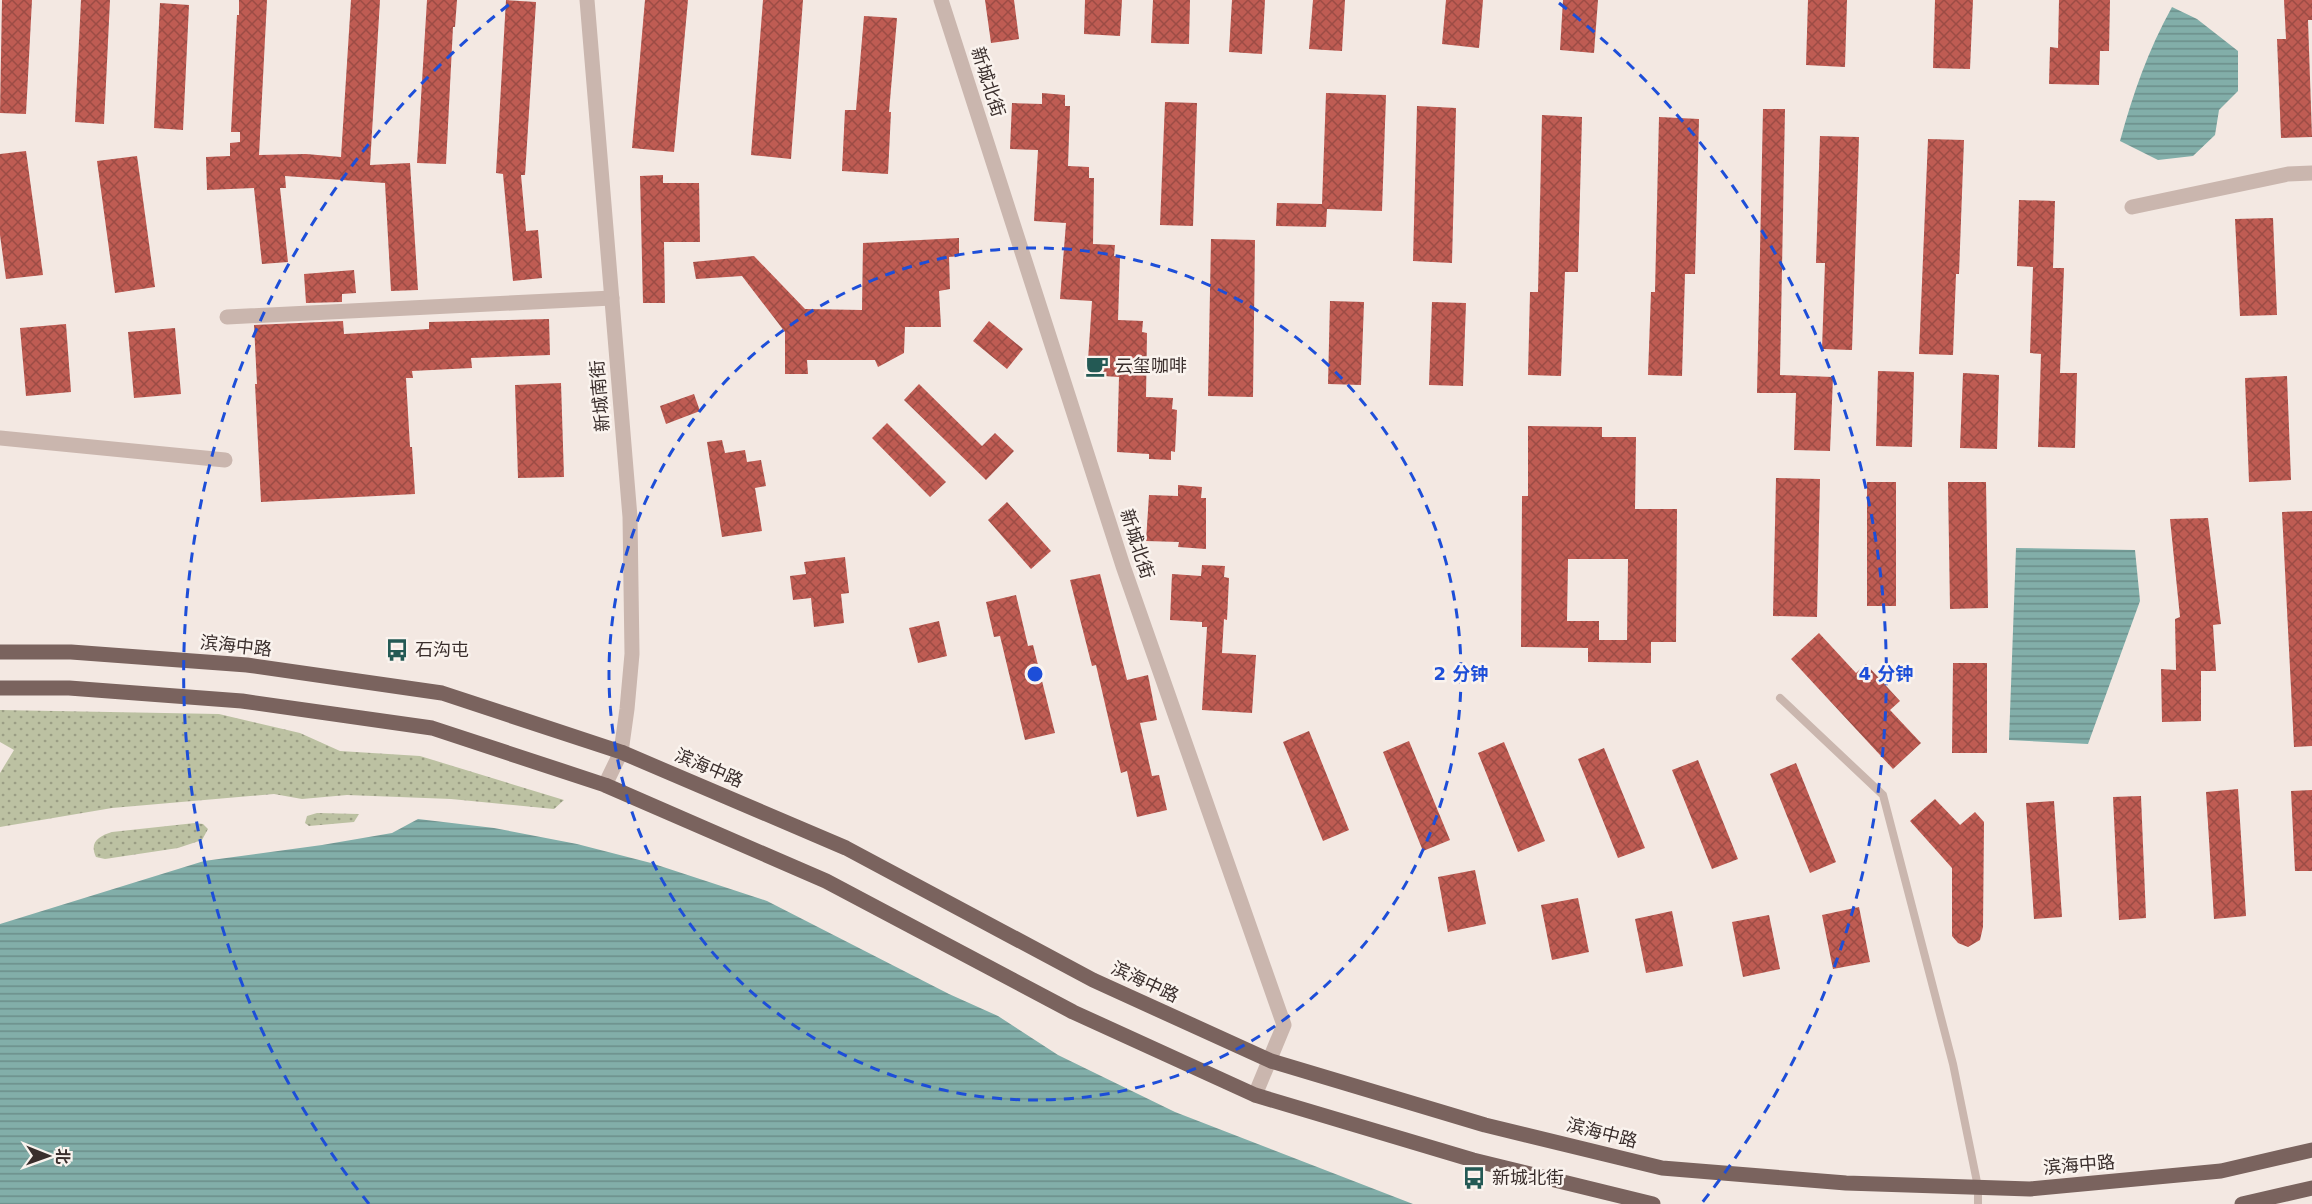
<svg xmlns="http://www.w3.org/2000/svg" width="2312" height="1204" font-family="'DejaVu Sans','Noto Sans SC',sans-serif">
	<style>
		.grass { fill: url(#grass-dots) }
		.water { fill: url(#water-rules) }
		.building { fill: url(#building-cross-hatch); fill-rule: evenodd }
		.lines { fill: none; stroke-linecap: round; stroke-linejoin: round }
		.service { stroke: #cab6ae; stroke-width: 8 }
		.minor { stroke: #cab6ae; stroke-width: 15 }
		.tertiary { stroke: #cab6ae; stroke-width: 15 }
		.primary { stroke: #7a635e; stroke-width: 15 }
		.ring { fill: none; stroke: #1d4ed8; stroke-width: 3; stroke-dasharray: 10 8 }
		.labels { text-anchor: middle; stroke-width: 5; stroke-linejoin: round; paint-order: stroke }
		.street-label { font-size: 18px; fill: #3a2e2c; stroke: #faf3ee }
		.poi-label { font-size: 18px; fill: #3a2e2c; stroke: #faf3ee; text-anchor: start }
		.centre { fill: #1d4ed8; stroke: #faf3ee; stroke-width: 3 }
		.ring-label { font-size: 18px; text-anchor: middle; font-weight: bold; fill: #1d4ed8; stroke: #faf3ee; stroke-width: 5; stroke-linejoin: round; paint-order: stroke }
	</style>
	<defs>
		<pattern id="grass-dots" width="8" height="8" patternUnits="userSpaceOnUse" patternTransform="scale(1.5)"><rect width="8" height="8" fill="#bcc1a2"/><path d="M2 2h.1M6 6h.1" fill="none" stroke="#9a9d84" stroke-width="1.8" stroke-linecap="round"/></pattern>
		<pattern id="water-rules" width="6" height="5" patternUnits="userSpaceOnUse" patternTransform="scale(1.5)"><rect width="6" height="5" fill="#82aea9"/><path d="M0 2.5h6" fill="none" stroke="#6b8e8a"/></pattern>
		<pattern id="building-cross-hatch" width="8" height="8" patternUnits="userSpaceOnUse" patternTransform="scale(1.5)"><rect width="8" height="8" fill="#bf5c53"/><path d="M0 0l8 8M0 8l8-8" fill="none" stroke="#9c4c45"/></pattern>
	</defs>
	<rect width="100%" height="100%" fill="#f3e8e2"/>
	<path class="grass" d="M0 710 219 714 300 733 340 751 420 756 564 800 554 809 451 799 347 795 302 799 274 794 112 808 0 827V773L14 750 0 742Z
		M317 813 359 814 354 822 309 826 305 823 307 816Z
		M195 823 203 824 208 829 202 840 178 848 105 859 96 857C89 842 99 836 112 832Z"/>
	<path class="water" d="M2172 7 2197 19 2238 51V91L2219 110 2215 135 2193 156 2158 160 2120 141C2133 94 2148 50 2172 7Z
		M2016 548 2135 550 2140 601 2088 744 2009 740Z
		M418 819 494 828 577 844 651 863 767 901 949 994 998 1016 1058 1055 1175 1112 1413 1204H0V924L204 861 322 845 392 833Z"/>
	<path class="building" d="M2 0H32L26 114 0 113Z
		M81 0H110L104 124 75 122Z
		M239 0H267L259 155 306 154 341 157 351 0H380L370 165 410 163 418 290 391 291 385 183 285 176 286 188H280L288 262 262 264 254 188 207 190 206 157 230 156V143L240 142V132H231L237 15H239Z
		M427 0H457L455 27H453L446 164 417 163Z
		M506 0 536 2 525 175H521L526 231 538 230 542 278 513 281 503 174 496 173Z
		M645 0H688L674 152 632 148Z
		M763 0H803L791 159 751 155Z
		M985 0H1014L1019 39 991 43Z
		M1085 0H1122L1120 36 1084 34Z
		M1153 0H1190L1189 44 1151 43Z
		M1232 0H1265L1262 54 1229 52Z
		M1313 0H1345L1342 51 1309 49Z
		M1446 0H1483L1479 48 1442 44Z
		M1563 0H1598L1594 53 1560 50Z
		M1808 0H1847L1845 67 1806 65Z
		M1935 0H1973L1970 69 1933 68Z
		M2059 0H2110L2109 51H2100L2099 85 2049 84 2050 47 2058 48Z
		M2284 0H2312V20H2308L2312 137 2281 138 2277 39H2286Z
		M160 3 189 5 183 130 154 128Z
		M864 16 897 18 889 112H891L888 174 842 171 845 110H856Z
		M1042 93 1065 95V106H1070L1068 166 1089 167V178H1094L1093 244 1115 245 1114 256H1120L1118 320 1143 321 1142 332 1147 333 1146 397 1173 398 1172 409 1177 410 1175 452 1171 451V460L1149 459V454L1117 452 1119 377 1087 375 1092 301 1060 299 1066 223 1034 221 1038 150 1010 149 1012 103 1042 104Z
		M1326 93 1386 95 1382 211 1327 209 1326 227 1276 226 1277 203 1322 204Z
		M1165 102 1197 103 1193 226 1160 225Z
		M1417 106 1456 108 1452 263 1413 261Z
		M1763 109H1785L1780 375 1833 377 1830 451 1794 450 1796 393H1757Z
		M1542 115 1582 117 1578 272H1565L1561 376 1528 375 1530 292H1538Z
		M1659 117 1699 119 1695 274H1685L1682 376 1648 375 1651 292H1655Z
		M1820 136 1859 137 1852 350 1822 349 1825 263H1816Z
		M1928 139 1964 140 1959 274H1956L1953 355 1919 354Z
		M26 151 43 275 6 279 0 235V154Z
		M137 156 155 287 115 293 97 161Z
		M663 175V183H699L700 242H664L665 303H643L640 176Z
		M2019 200 2055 201 2053 268H2064L2060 373H2077L2075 448 2038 447 2041 354 2030 353 2033 267 2017 266Z
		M2273 218 2277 315 2240 316 2235 219Z
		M959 238V256L949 257 950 289 939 291 941 327H905L904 353 878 367 875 360H807L808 374H785V332L742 276 696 279 693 262 754 256 805 309 862 310 863 243Z
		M1211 239 1255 240 1253 397 1208 396Z
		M354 270 356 293 342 294V302L306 303 304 274Z
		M1330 301 1364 302 1361 385 1328 384Z
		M1432 302 1466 303 1463 386 1429 385Z
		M549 319 550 355 471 358 472 368 412 371 413 378H406L410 447H412L415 494 261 502 255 384H257L254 325 343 321 344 334 429 329V322Z
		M989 321 1023 349 1007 369 973 341Z
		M66 324 71 392 26 396 20 328Z
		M175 328 181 394 134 398 128 332Z
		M1878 371 1914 372 1912 447 1876 446Z
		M1963 373 1999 375 1997 449 1960 448Z
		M2287 376 2291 480 2249 482 2245 378Z
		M561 383 564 477 518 478 515 385Z
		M919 384 982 446 995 433 1014 451 986 480 904 400Z
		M694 394 700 411 666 424 660 406Z
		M887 423 946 482 930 497 872 438Z
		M1528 426 1602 427V437H1636L1635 509H1677L1676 642H1651V663L1588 662V648L1521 647 1522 496H1528ZM1568 559H1628L1627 640H1599V621H1567Z
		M722 440 725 453 745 450 747 462 761 460 766 486 755 488 762 531 722 537 707 442Z
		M1776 478 1820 479 1817 617 1773 616Z
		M1867 482H1896V606H1867Z
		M1948 482H1986L1988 608 1950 609Z
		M1178 485 1202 487 1201 498H1206V549L1178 547 1179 542 1146 541 1149 495 1178 496Z
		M1007 502 1051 551 1031 569 988 520Z
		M2312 511V746L2294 747 2282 512Z
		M2208 518 2221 624 2213 625 2216 671H2201V721L2162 722 2161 669 2176 670 2175 619 2180 617 2170 519Z
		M845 557 849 593 841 594 844 623 814 627 811 598 793 600 790 576 806 574 804 562Z
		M1202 565 1225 566 1224 577 1229 578 1227 620 1224 619 1222 653 1256 655 1252 713 1202 710 1207 627H1202V622L1170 620 1172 574 1201 576Z
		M1100 574 1127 680 1148 675 1157 720 1140 723 1152 776 1159 775 1167 810 1137 817 1127 771 1121 773 1096 665 1092 666 1070 580Z
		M1016 595 1028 646 1033 645 1055 733 1025 740 1000 636 994 637 986 602Z
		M939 621 947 656 918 663 909 628Z
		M1819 633 1856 673 1866 664 1900 701 1890 710 1921 743 1893 769 1791 659Z
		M1953 663H1987V753H1952Z
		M1309 731 1349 830 1323 841 1283 742Z
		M1409 741 1450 840 1423 851 1383 752Z
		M1504 742 1545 841 1518 852 1478 753Z
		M1604 748 1645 848 1618 858 1578 759Z
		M1698 760 1738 859 1712 869 1672 770Z
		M1796 763 1836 862 1810 873 1770 774Z
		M2238 789 2246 916 2214 919 2206 792Z
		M2312 790V871H2295L2291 791Z
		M2141 796 2146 918 2119 920 2113 797Z
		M1935 799 1960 825 1975 812 1984 822 1983 927 1980 940 1968 947 1958 943 1952 936V868L1910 821Z
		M2054 801 2062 917 2034 919 2026 803Z
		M1475 870 1486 924 1448 932 1438 877Z
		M1578 898 1589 952 1552 960 1541 905Z
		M1859 907 1870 962 1833 969 1822 915Z
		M1672 911 1683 966 1646 973 1635 919Z
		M1769 915 1780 969 1743 977 1732 922Z"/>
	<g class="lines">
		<path class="service" d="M1780 698 1883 795 1953 1064 1978 1187V1204"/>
		<path class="minor" d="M2132 207 2288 174 2312 173
			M227 317 612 298
			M0 438 225 460"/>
		<path class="tertiary" d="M587 0 630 517 632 654 627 709 621 752 605 785
			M941 0 1123 566 1284 1025 1255 1095"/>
		<path class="primary" d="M0 652H71L247 665 442 693 621 752 846 848 1093 980 1271 1061 1485 1125 1662 1168 1846 1183 2030 1189 2221 1171 2312 1150
			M0 688H69L242 701 432 728 605 785 826 881 1073 1012 1255 1095 1473 1160 1653 1204
			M2242 1204 2312 1188"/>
	</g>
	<g class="ring">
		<circle cx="1035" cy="674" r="426"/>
		<path d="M369 1204A851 851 0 0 1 511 3M1559 3A851 851 0 0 1 1701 1204"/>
	</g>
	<defs>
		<g id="cafe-bare" transform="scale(1.8)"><path d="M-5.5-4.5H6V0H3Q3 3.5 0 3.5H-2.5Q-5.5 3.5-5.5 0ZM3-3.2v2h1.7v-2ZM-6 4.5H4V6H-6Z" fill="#235954" stroke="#faf3ee" stroke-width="2.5" paint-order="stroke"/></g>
		<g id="bus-bare" transform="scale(1.8)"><path d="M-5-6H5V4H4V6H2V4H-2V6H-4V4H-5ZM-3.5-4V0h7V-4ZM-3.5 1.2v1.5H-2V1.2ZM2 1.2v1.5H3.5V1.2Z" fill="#235954" stroke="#faf3ee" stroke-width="2.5" paint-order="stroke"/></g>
	</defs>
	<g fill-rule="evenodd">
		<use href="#cafe-bare" x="1097" y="366"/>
		<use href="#bus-bare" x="397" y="650"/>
		<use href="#bus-bare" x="1474" y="1178"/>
	</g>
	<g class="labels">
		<g class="street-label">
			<text transform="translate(988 82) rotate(72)" y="6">新城北街</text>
			<text transform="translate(600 396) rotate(-95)" y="6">新城南街</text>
			<text transform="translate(1137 544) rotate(72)" y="6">新城北街</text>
			<text transform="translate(236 646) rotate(6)" y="6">滨海中路</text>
			<text transform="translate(709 768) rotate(23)" y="6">滨海中路</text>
			<text transform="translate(1145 982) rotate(25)" y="6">滨海中路</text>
			<text transform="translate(1602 1133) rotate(14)" y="6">滨海中路</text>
			<text transform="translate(2079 1165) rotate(-5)" y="6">滨海中路</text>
		</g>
		<g class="poi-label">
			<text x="1115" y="372">云玺咖啡</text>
			<text x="415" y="656">石沟屯</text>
			<text x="1492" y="1184">新城北街</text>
		</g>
	</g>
	<circle cx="1035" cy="674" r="9" class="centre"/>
	<g class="ring-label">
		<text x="1461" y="680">2 分钟</text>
		<text x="1886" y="680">4 分钟</text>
	</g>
	<g transform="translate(48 1156) rotate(91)" stroke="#faf3ee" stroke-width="4.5" paint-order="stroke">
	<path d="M0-4.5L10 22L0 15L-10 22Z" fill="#3a2e2c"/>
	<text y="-9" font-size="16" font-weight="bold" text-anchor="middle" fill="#3a2e2c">北</text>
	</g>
</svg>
